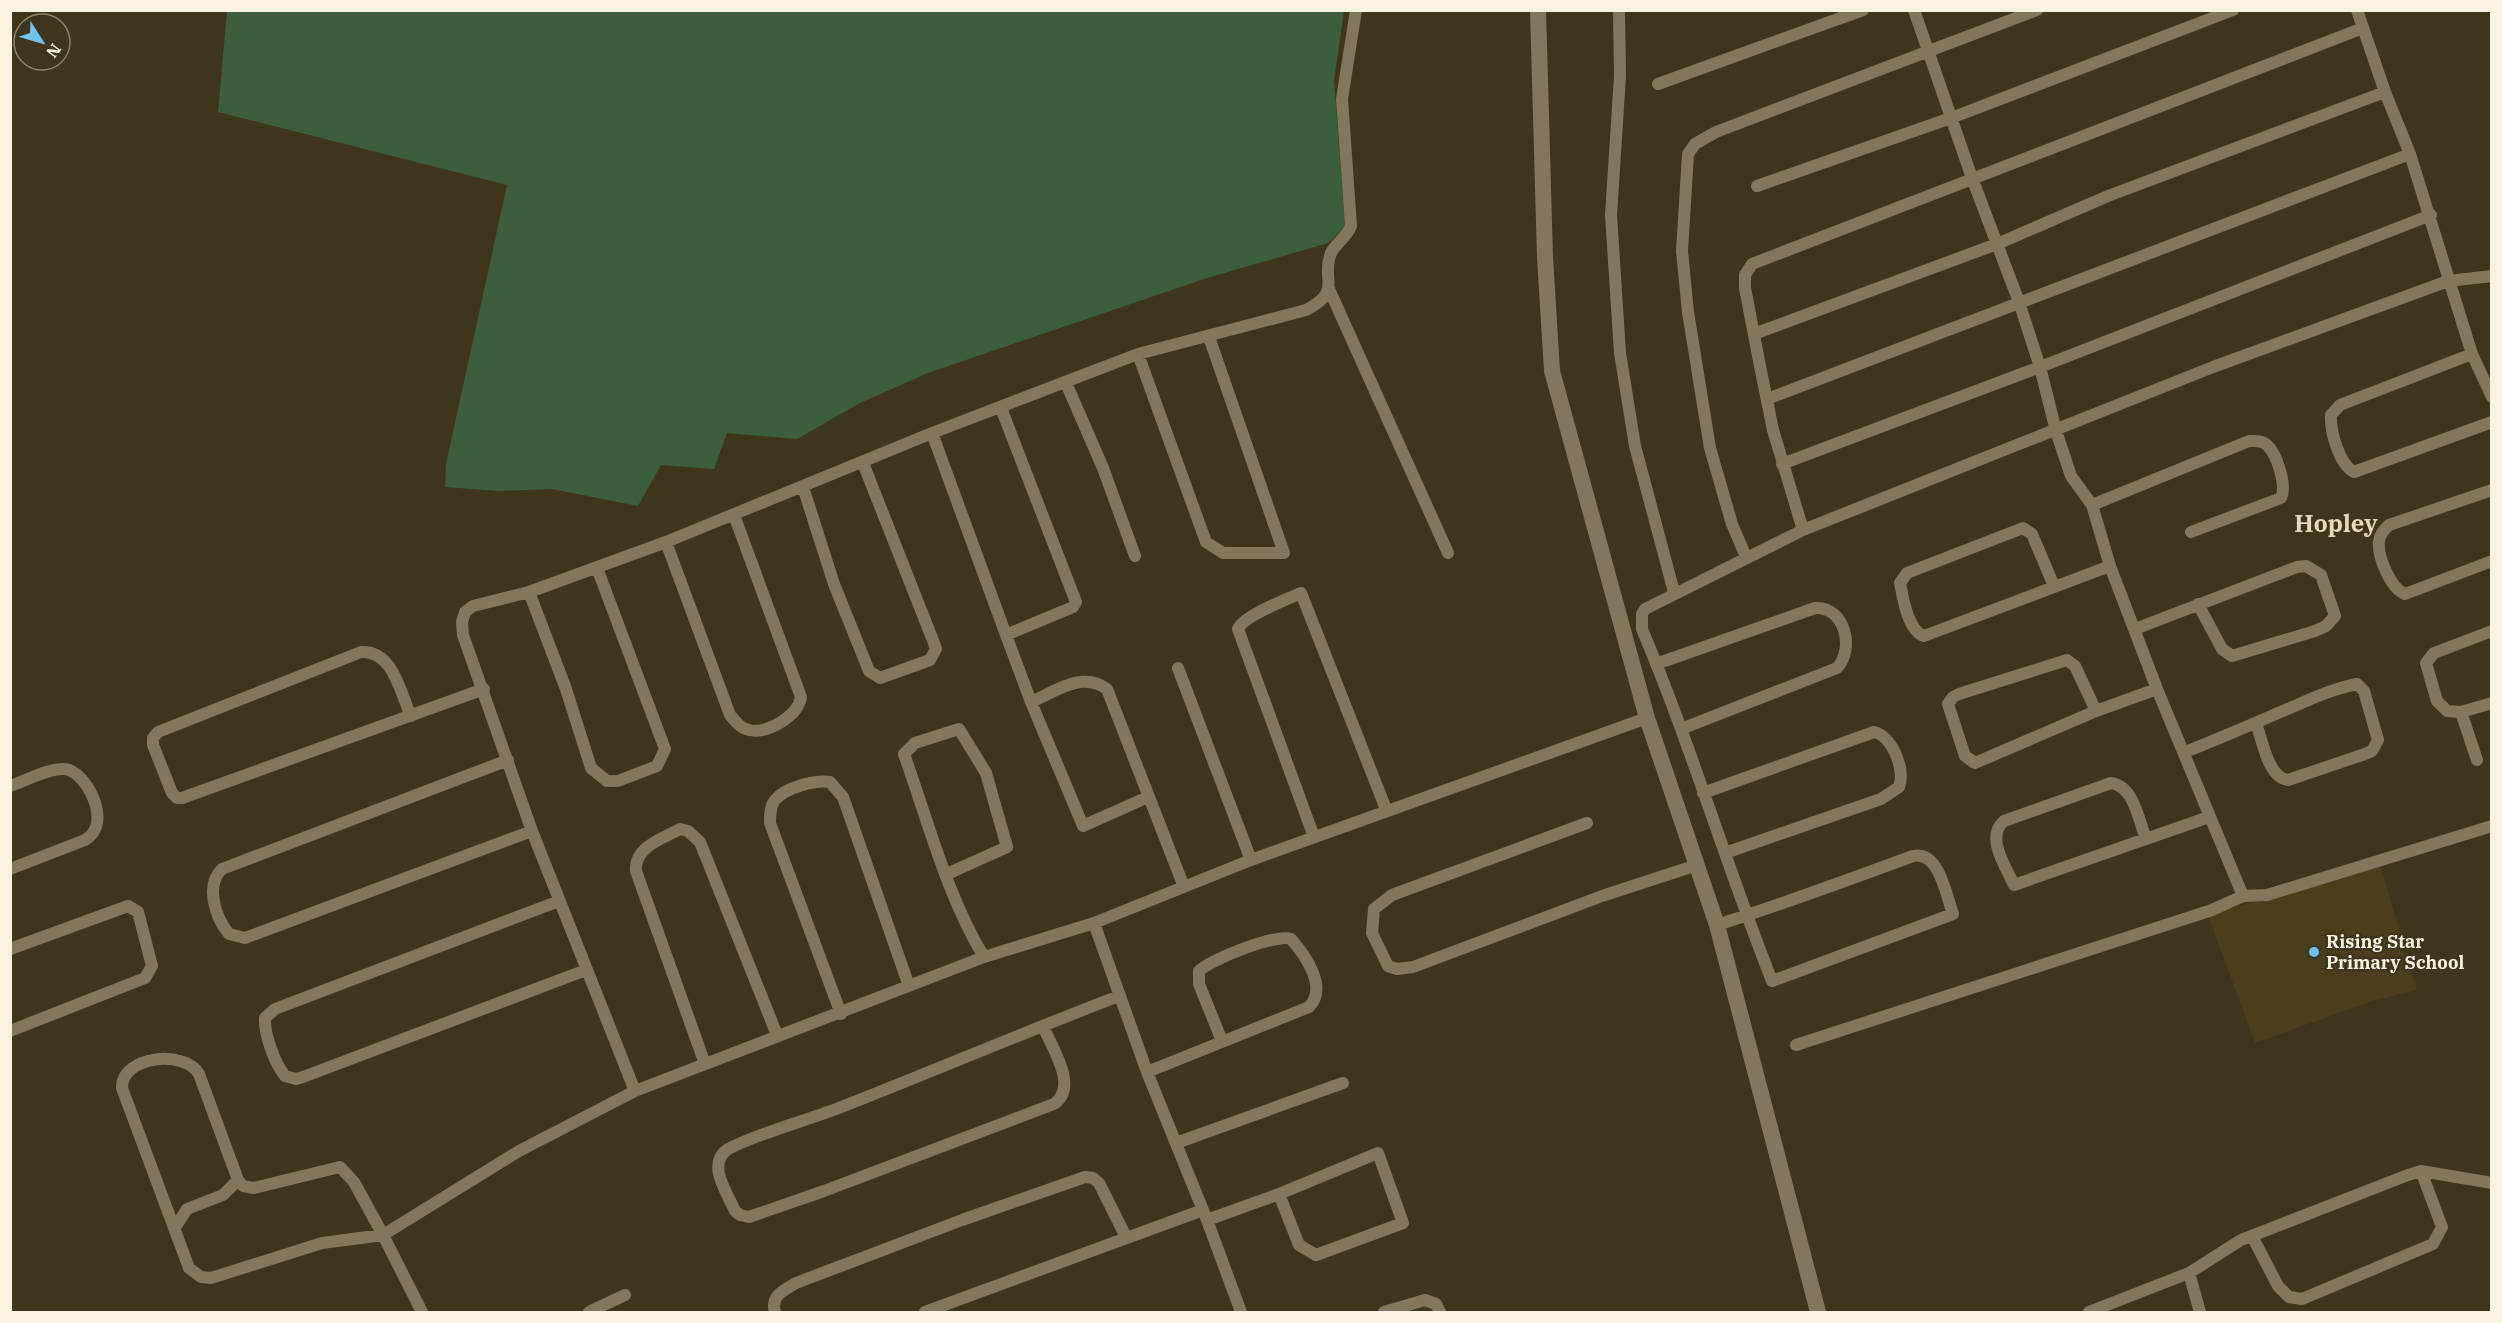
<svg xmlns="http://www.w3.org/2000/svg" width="2502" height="1323" font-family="'IBM Plex Serif',serif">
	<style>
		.built { fill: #4b3e1d }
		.green { fill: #3c5d3e }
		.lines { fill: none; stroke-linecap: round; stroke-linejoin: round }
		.street { stroke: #82775c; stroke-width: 12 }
		.secondary { stroke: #82775c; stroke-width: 16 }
		.poi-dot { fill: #6fc2f4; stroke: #3f351c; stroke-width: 2 }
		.labels { text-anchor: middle; stroke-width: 5; stroke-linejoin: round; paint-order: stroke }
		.poi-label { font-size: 18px; font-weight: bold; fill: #f8f2e3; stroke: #3f351c; text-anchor: start }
		.district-label { font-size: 24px; font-weight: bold; fill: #e5d8bb; stroke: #3f351c }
	</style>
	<rect width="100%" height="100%" fill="#3f351c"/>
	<path class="built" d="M2380 864 2417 990 2372 1001 2255 1043 2208 915Z"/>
	<path class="green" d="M227 11H1344L1334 80 1345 227 1328 243 1207 278 928 373 860 403 797 439 727 433 714 469 661 465 638 506 552 489 499 491 445 487 446 464 507 185 218 112Z"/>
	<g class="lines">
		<path class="street" d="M1619 10 1620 76 1611 215 1620 353 1635 446 1674 592
			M1914 10 1972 178 2019 302 2040 367 2056 431 2071 476 2092 505 2110 566 2157 689 2243 896
			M2357 10 2385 92 2410 154 2472 354 2492 397
			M1658 84 1863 10
			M1757 186 1951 118 2233 10
			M1329 289 1448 553
			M1754 334 1997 244 2108 196 2385 92
			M1138 354 1206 542 1223 553H1284L1209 337
			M2472 354 2340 405 2331 415C2330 431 2339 464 2354 472L2492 422
			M1066 383 1103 468 1135 556
			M1767 399 2410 154
			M932 433 1006 635 1073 607 1076 602 1001 408
			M1782 464 2040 367 2431 215
			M803 487 834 584 869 671 880 678 930 660 936 649 934 643 863 463
			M2492 490 2389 525C2384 530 2380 534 2379 541 2377 556 2391 589 2405 594L2492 561
			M2092 505 2249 441C2255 441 2262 440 2267 445 2277 454 2287 486 2281 498L2191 532
			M1803 530 1773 430 1760 366 1745 288V275L1752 264 2363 28
			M666 542 730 715C735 721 740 728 749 730 768 734 798 716 801 697L734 515
			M1746 557 1732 524 1710 448 1688 312 1682 251 1688 154 1695 144 1716 132 2037 10
			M2054 586 2032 534 2023 528 1907 573 1900 583C1903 598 1908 631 1924 636L2110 566
			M529 592 566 689 591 768 607 781H618L657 766 665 749 597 568
			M2135 629 2297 567 2306 566 2321 575 2335 616 2326 626 2315 631 2232 656 2222 649 2198 604
			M2492 631 2434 653 2426 663 2437 701 2447 711 2461 712 2492 703
			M1006 635 1031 702
			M1656 664 1815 608C1845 606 1855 649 1837 668L1681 729
			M1178 668 1251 860
			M2096 711 2075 666 2067 660 1959 694 1953 697 1948 704 1965 756 1975 763 2096 711 2157 689
			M2461 712 2477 760
			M411 716C400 692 393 650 361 652L158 732 153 738V745L172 793 177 798H182L484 689
			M2185 752C2218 739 2250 725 2283 711 2307 701 2331 689 2357 684L2364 691 2378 740 2372 751 2365 754 2288 780C2268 778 2262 739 2256 723
			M508 760 222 869C205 885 215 917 229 934L245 938 532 831
			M10 786C26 781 48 768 65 769 86 771 114 824 85 840L10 869
			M1703 793 1874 732C1892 736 1906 770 1899 787L1881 799 1725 853
			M1148 797 1083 826 1031 702C1056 691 1082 671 1107 689L1184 887
			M1587 823 1392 895 1374 909 1372 933 1388 966 1397 969 1413 967 1602 896 1697 865
			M1314 837 1238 629C1244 615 1286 600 1301 593L1386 809
			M2146 839C2139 821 2134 786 2111 783L2004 821C1985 837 2006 867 2014 885L2209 817
			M947 874 1007 847 986 773 959 729 915 743 904 754C928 821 947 896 984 957
			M559 901 275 1009 265 1018C264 1034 275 1064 285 1076L296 1079 303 1077 586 970
			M1094 923 1147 1072 1207 1220 1241 1312
			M1717 925C1783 904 1848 880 1913 856 1939 850 1946 895 1953 914L1772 981C1726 865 1691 745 1642 629V614L1645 609 1803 530 2213 367 2448 281 2492 276
			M10 949 128 906 138 912 152 966 145 978 10 1031
			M841 1014 770 823C770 815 770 806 775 800 786 787 815 780 830 782L843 797 909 986
			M1043 1026C1052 1048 1079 1087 1054 1104L824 1191 749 1217 740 1215 735 1211C727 1192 706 1164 728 1149 764 1131 806 1121 844 1106 936 1070 1027 1031 1119 996
			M1796 1045 2212 910 2243 896 2267 895 2492 826
			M705 1064 636 871C634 847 662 839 680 829L688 831 700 842 777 1035
			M1147 1072 1309 1007C1328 988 1306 956 1291 939 1277 933 1209 960 1199 971V984L1222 1041
			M635 1091 532 831 463 635 462 622 465 612 473 606 529 592 666 542 932 433 1138 354 1306 310C1344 290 1320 280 1331 253 1336 243 1347 237 1351 226L1342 99 1356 10
			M1176 1143 1343 1083
			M1207 1220 1279 1194 1378 1153 1403 1223 1316 1255 1299 1245 1279 1194
			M176 1226 187 1209 223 1195 238 1180 199 1074C185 1049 121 1056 122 1088L189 1268 201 1277 211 1278 322 1243 383 1235 354 1182 340 1167 254 1188 243 1186 238 1180
			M2252 1236 2278 1286 2289 1297 2302 1299 2433 1244 2442 1227 2421 1171
			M2189 1273 2200 1312
			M422 1312 383 1235 519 1151 635 1091 984 957 1094 923 1251 860 1647 718
			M589 1312 625 1295
			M775 1312C770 1296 784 1290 796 1283L962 1220 1085 1177 1093 1178 1099 1183 1126 1237
			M925 1312 1203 1210
			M1384 1312 1425 1300 1436 1304 1440 1312
			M2089 1312 2189 1273 2241 1240 2408 1175 2421 1171 2492 1183"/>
		<path class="secondary" d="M1538 10 1545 257 1552 371 1647 718 1717 925 1818 1312"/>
	</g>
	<circle class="poi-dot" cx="2314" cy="952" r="6"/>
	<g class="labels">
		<g class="poi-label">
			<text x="2326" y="948">Rising Star<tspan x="2326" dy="21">Primary School</tspan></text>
		</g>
		<g class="district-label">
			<text x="2336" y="532">Hopley</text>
		</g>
	</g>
	<rect width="2502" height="1323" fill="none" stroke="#f8f2e3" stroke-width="24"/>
	<g transform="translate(42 42) rotate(127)"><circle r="28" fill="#3f351c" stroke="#89816c" stroke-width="1.5"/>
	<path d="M0-4.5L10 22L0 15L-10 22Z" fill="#6fc2f4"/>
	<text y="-9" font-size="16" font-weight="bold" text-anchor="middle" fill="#f8f2e3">N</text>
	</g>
</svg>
